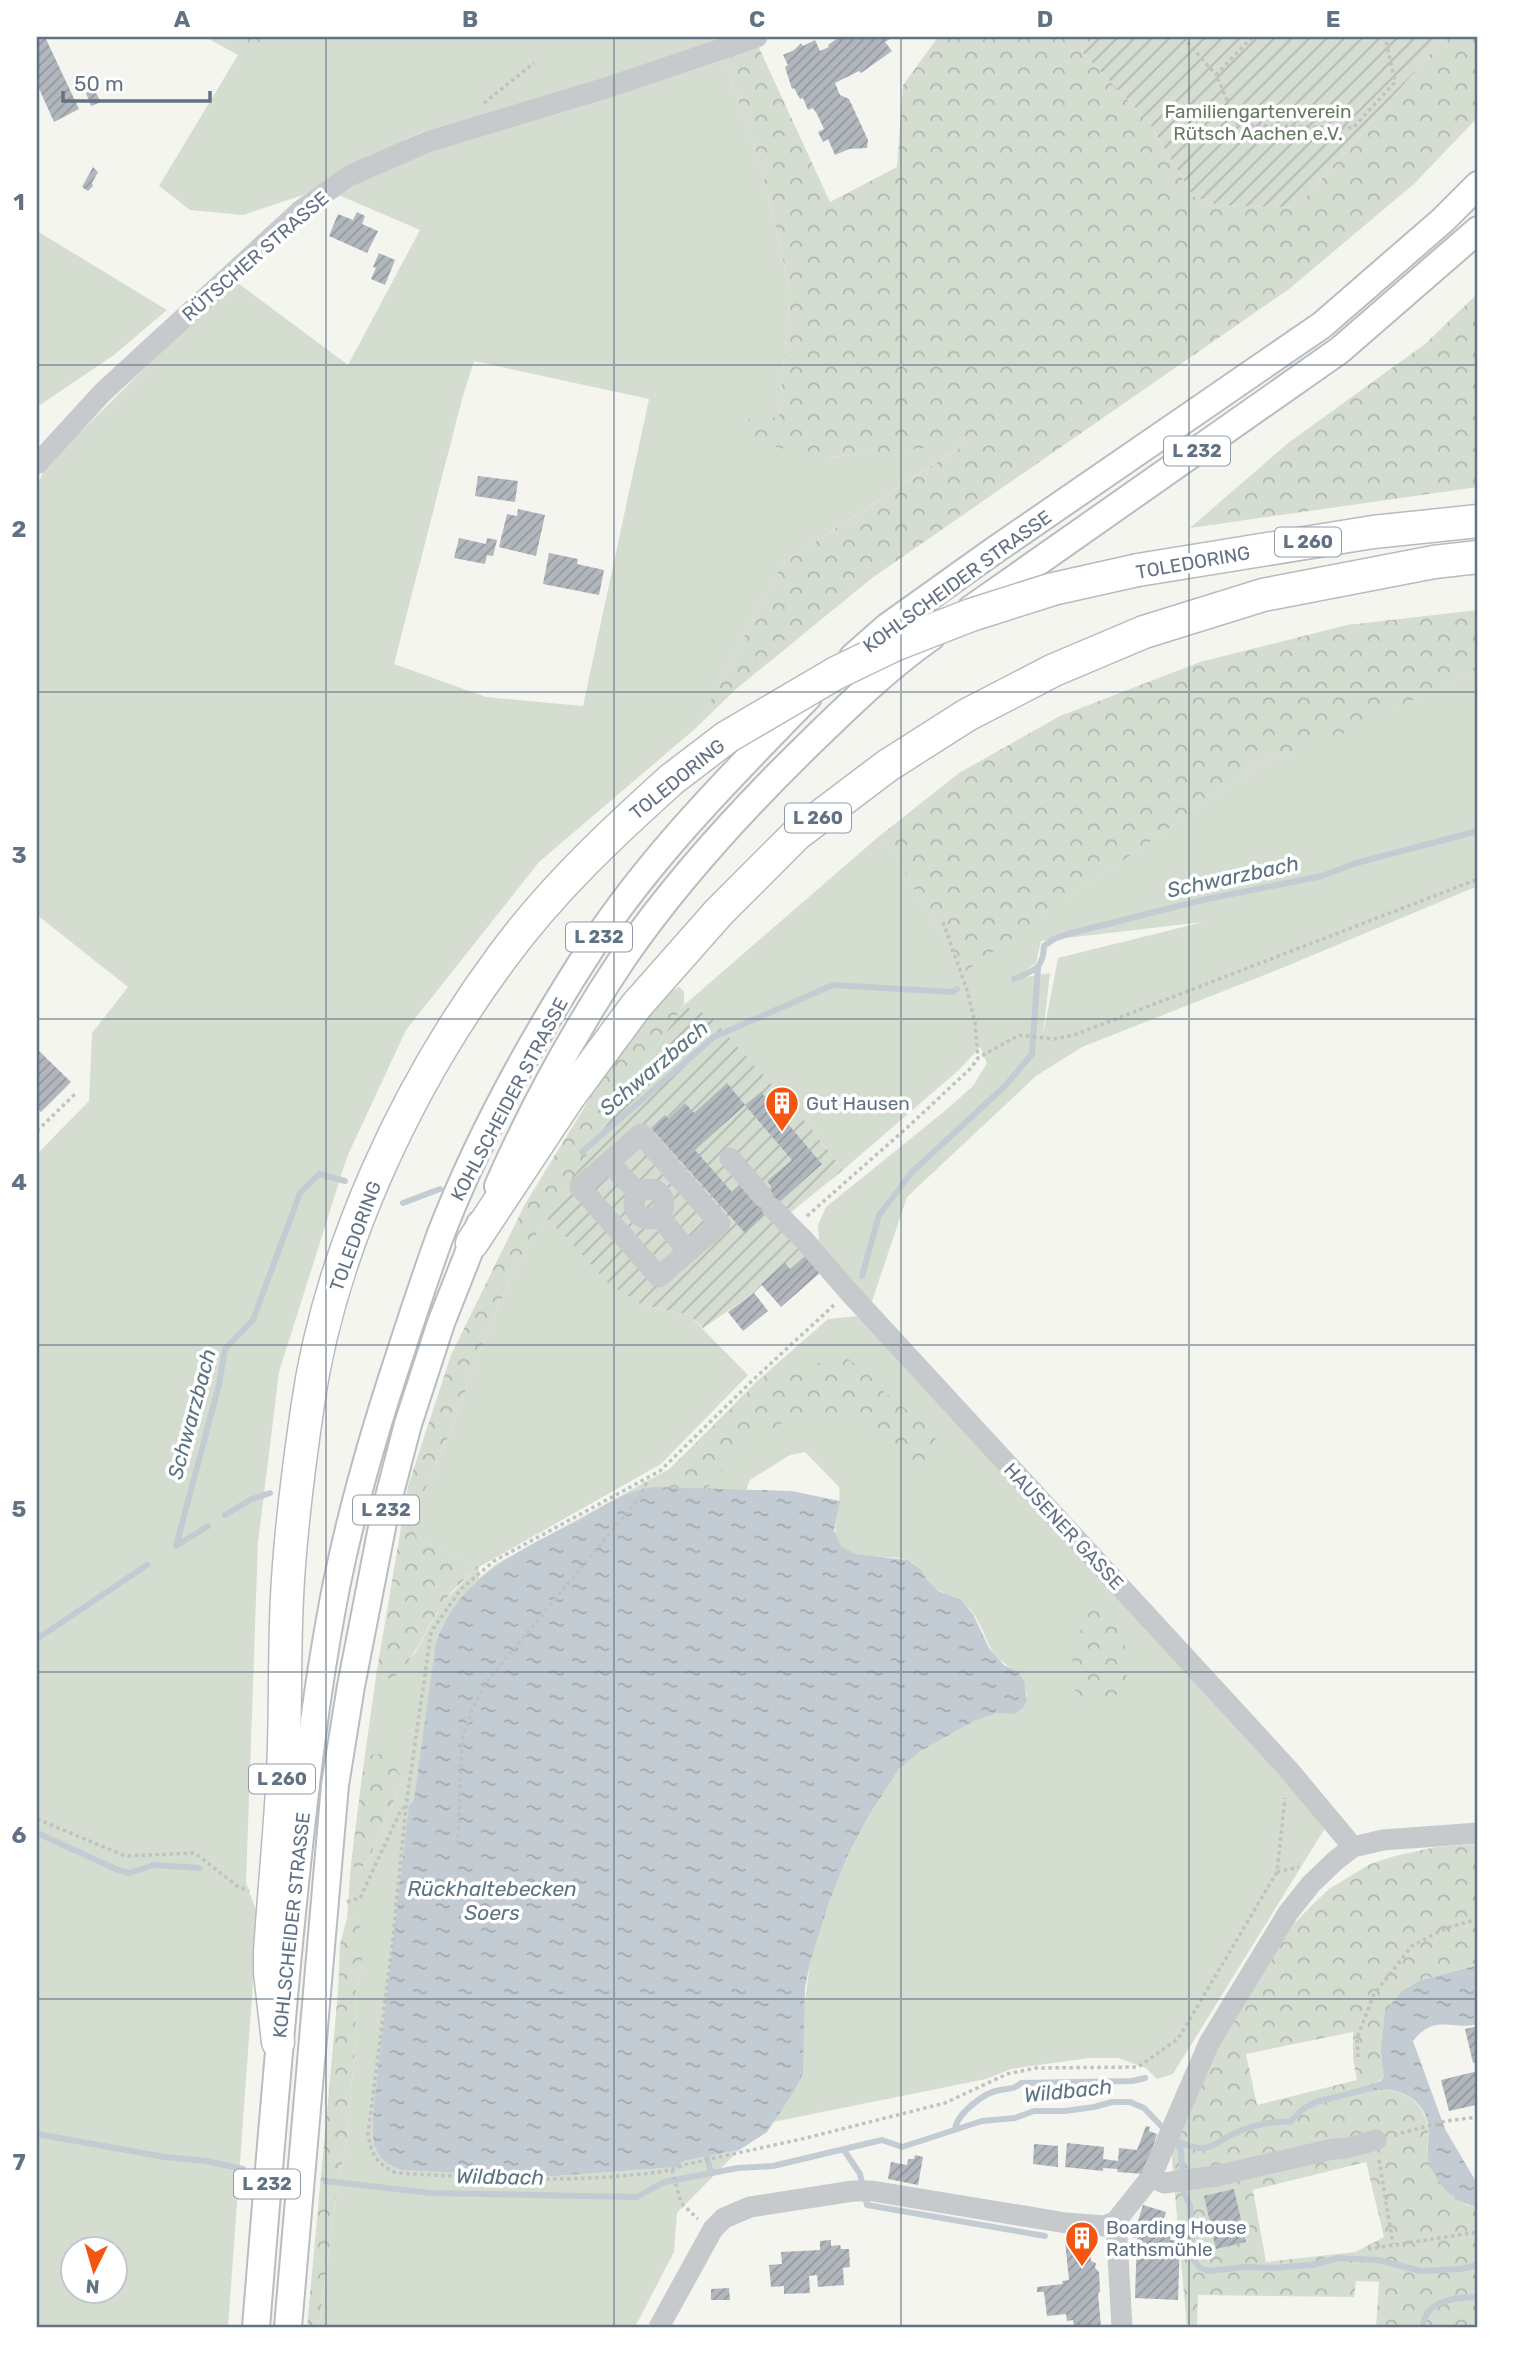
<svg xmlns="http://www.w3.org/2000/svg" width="1515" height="2364" font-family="Rubik,sans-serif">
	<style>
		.grass { fill: #d5ddd1; fill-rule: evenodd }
		.forest { fill: url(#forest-crowns); fill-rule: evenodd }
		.garden { fill: url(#garden-furrows) }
		.water { fill: url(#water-ripples) }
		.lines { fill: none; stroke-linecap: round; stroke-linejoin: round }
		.stream { stroke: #c3ccd2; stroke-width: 6 }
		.building { fill: url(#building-hatch); fill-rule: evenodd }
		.major-casing { stroke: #b9bcc0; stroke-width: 30 }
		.highway-casing { stroke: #b8bbbe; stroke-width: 35 }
		.path { stroke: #c0c1c3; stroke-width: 3.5; stroke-dasharray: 3.5 3.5; stroke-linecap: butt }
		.minor { stroke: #c7cacd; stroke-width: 21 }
		.major { stroke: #fff; stroke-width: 26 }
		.highway { stroke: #fff; stroke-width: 32 }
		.highway-bridge-casing { stroke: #b8bbbe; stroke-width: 35; stroke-linecap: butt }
		.highway-bridge { stroke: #fff; stroke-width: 32 }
		.grid { fill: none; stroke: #617284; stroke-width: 2; stroke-opacity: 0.55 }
		.labels { text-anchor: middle; stroke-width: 7; stroke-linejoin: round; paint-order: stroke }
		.shield { fill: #fff; stroke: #909ca9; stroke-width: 2 }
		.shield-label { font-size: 18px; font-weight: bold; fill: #617284 }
		.park-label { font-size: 19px; fill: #647b60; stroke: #fff }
		.street-label { font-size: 19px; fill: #617284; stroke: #fff }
		.poi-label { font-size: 19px; fill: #617284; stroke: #fff; text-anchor: start }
		.water-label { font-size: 21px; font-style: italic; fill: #5c7582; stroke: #fff }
		.neatline { fill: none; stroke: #617284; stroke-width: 2.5 }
		.grid-label { font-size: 23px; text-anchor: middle; font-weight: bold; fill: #617284 }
	</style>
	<defs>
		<pattern id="forest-crowns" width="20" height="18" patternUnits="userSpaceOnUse" patternTransform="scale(1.75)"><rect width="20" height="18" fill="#d5ddd1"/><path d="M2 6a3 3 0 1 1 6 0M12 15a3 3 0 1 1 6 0" fill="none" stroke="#b0b8af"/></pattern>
		<pattern id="garden-furrows" width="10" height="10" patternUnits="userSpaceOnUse" patternTransform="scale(1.75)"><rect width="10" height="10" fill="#d5ddd1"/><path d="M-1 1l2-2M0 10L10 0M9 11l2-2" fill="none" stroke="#b0b8af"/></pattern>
		<pattern id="water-ripples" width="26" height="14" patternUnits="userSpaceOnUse" patternTransform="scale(1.75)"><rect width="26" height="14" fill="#c3ccd2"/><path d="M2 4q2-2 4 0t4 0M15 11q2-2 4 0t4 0" fill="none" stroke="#a2aab0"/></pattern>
		<pattern id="building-hatch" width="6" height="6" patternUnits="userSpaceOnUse" patternTransform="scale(1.75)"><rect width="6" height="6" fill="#b1b7bd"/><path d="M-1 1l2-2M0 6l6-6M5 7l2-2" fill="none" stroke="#93999f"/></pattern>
	</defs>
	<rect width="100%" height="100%" fill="#f5f5f0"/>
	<path class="grass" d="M205 37H713L724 59 762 169 790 290 779 418 735 420 830 457 966 443 783 563 696 728 539 862 406 1030 347 1157 279 1372 258 1543 246 1883 258 1915 228 2327H37V1154L89 1101 92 1033 128 987 37 915V487L45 467 234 280 348 365 420 230 334 193 426 130 347 168 303 195 243 215 190 210 159 186 238 55ZM474 361 649 399 583 706 486 697 394 664 462 399ZM74 2248H116V2290H74Z
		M37 231 167 310 114 355 37 407Z
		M1478 669V886L1282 968 1082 1047 1036 1076 907 1197 871 1304 1335 1812 1173 2074 1157 2079 1146 2068 1118 2058H1089L1011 2069 986 2079 773 2122 793 2093 810 1963 829 1903 847 1857 868 1817 899 1769 921 1751 974 1721 997 1713H1015L1023 1708 1027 1700V1694L1018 1671C985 1656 990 1638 973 1613 962 1597 943 1596 930 1583 922 1575 919 1564 907 1560 888 1553 854 1563 840 1545 828 1527 843 1506 839 1487L805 1452 790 1455 750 1480 477 2174 542 2177 678 2167 684 2161 739 2150 677 2213 674 2252 635 2327H319L336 2197 347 2139 356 2035 355 1996 362 1964 357 1920 347 1918 351 1864 359 1870 368 1861 403 1780 367 1756 362 1776 376 1676 392 1679 415 1653 443 1602 478 1567 416 1537 412 1514 428 1484 460 1407 478 1354 515 1267 546 1218 642 1305 689 1315 748 1375 661 1464 479 1567V1578L496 1564 671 1468 757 1381 828 1319 859 1316 819 1242 818 1225 826 1207 946 1110 973 1086 987 1063 980 1047 960 1069 843 1170 810 1127 709 1016 683 1006 877 838H885L963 972 1270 757 1315 746ZM1203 922 1058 958 1043 1035 1050 973 1015 979 1036 963 1041 941Z"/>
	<path class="forest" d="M240 37H270L253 64 233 47Z
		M714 37H754L830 202 897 167 903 85 938 37H1093L1081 51 1148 121 1193 196 1217 205 1296 208 1445 37H1478V117L1414 184 1289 289 872 578 735 690 696 728 783 563 965 444 830 457 737 440 734 420 779 417 790 290 762 169 724 59Z
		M1478 293V487L1190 528 1288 443 1425 344Z
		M1478 610V669L1315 747 1270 757 963 973 885 838H877L959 773 1060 716 1200 662 1347 625Z
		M679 987 684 991V1004L515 1267 478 1354 460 1407 428 1484 412 1514 416 1537 479 1567C465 1579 450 1591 441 1606 425 1630 415 1660 392 1679L376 1676 408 1486 451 1355 525 1204 606 1072 664 995Z
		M844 1356 865 1371 883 1391 925 1425 935 1436 937 1448 929 1462 919 1471 900 1464 852 1419 814 1411 790 1418 757 1439 712 1481 695 1509 638 1506 668 1470 773 1368 792 1370Z
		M1114 1601 1124 1621V1641L1128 1665 1125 1687 1115 1696 1098 1703C1089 1700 1079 1698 1074 1689 1064 1671 1083 1621 1092 1603Z
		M383 1754 392 1762 403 1780 368 1861 359 1870 351 1864 362 1776 367 1755Z
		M1478 1844V1965L1421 1980 1385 2070C1384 2080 1379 2082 1370 2086L1372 2091C1399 2086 1425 2100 1428 2129 1429 2137 1426 2149 1429 2157 1435 2170 1457 2192 1466 2205L1478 2207V2327H1376L1379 2282 1356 2281 1354 2297 1198 2295 1197 2327H1187L1172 2161V2148L1218 2047 1280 1945 1294 1924 1311 1906 1329 1889 1370 1864 1395 1856 1436 1847ZM1353 2032V2058L1357 2080 1257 2105 1246 2054ZM1366 2162 1384 2237 1355 2252 1266 2262 1253 2190Z
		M347 1918 357 1920 364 1935 362 1964 355 1996 356 2035 347 2139 336 2197 319 2327H307L338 1992 340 1944Z"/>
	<path class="garden" d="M1093 37H1445L1296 208 1217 205 1193 196 1148 121 1081 51Z
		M683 1006 709 1015 810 1127 843 1170 779 1222 807 1254 790 1269 784 1264 754 1293 703 1328 689 1315 642 1305 607 1282 569 1240 546 1218Z"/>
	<path class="water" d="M655 1487 792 1491 840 1501 834 1530 841 1546 855 1554 908 1560 920 1569 928 1581 939 1591 961 1600 973 1614 989 1648 1004 1665 1018 1671 1024 1681 1027 1701 1023 1708 1015 1714 997 1713 974 1721 921 1751 899 1769 868 1817 847 1857 829 1903 810 1963 805 1988 803 2074 793 2093 767 2132 739 2150 684 2161 678 2167 542 2177 402 2170C368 2159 372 2134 374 2105L409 1806 414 1800 436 1642C443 1624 453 1606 467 1591 498 1559 542 1539 581 1519 604 1506 629 1489 655 1487Z
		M1478 1965V2024C1450 2031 1436 2013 1413 2041L1445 2129 1478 2185V2207C1453 2203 1432 2181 1428 2156 1427 2143 1431 2130 1426 2117 1418 2095 1393 2086 1372 2091L1370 2085 1381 2081 1384 2076 1381 2051 1385 2012 1402 1991 1421 1980Z"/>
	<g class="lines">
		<path class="stream" d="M1014 979C1034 970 1043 970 1044 946L1054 939 1068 934 1202 900 1322 876 1356 863 1478 831
			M582 1152 714 1037 833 985 953 992 957 989
			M403 1203 440 1189
			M862 1276 879 1215 912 1172 1005 1086 1032 1054 1038 968
			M225 1515 250 1500 270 1493
			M176 1546 219 1385 225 1349 253 1320 300 1193 319 1174 345 1181
			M176 1546 208 1526
			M37 1639 147 1565
			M37 1833 118 1870 129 1873 154 1865 199 1868
			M955 2129C957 2114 984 2092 1000 2090 1009 2088 1013 2090 1021 2083L1132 2081 1145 2078
			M37 2134 165 2157 206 2161 243 2169
			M1174 2138 1181 2150 1183 2190 1190 2206 1193 2259 1199 2267 1208 2271 1245 2267 1274 2268 1312 2265 1338 2258 1378 2260 1421 2271 1460 2269 1478 2265
			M1178 2141C1211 2158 1213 2141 1240 2131 1257 2124 1272 2121 1290 2122L1303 2109 1316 2102 1371 2088
			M844 2150 860 2174 867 2205 1045 2236
			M705 2151 711 2172
			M326 2181 430 2193 637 2197 664 2182 738 2168 773 2166 882 2140 902 2147 982 2121 1015 2118 1034 2111H1065L1094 2107 1112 2102H1130L1144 2108 1166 2131
			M1423 2327C1424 2300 1457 2297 1478 2297"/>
	</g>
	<path class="building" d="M37 37H45L79 109 54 122 37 84Z
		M839 37H893L885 42 892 51 861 73 859 71 835 83 840 95 849 99 868 140 867 148 849 149 835 155 828 139 823 142 818 132 824 129 817 114 813 108 808 110 803 98 800 99 794 88 792 89 785 67 788 65 783 55 794 50 801 43 803 46 815 40 820 51 829 47 828 45Z
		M94 89 101 102 91 106 86 93Z
		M93 167 98 172 92 183 93 186 88 191 82 187Z
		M357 212 365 216 362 224 378 231 367 253 329 236 338 214 353 220Z
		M379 253 395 260 385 285 371 279 376 268 373 267Z
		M478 476 518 481 515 502 475 496Z
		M518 509 545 515 536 556 499 547 507 514 517 516Z
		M459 538 486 544 487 538 497 540 493 556 487 555 485 564 454 558Z
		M549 553 578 559 577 564 604 570 599 595 543 584Z
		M37 1049 71 1082 41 1112 37 1108Z
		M727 1083 745 1105 761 1092 822 1164 745 1233 651 1128 665 1115 668 1119 685 1103 694 1113ZM745 1105 792 1160 767 1181 772 1188 758 1202 741 1183 732 1192 695 1150Z
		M807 1254 822 1271 781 1307 761 1284 785 1263 790 1269Z
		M754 1293 768 1311 743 1331 728 1312Z
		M1478 2026V2062L1473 2063 1465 2029Z
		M1478 2071V2112L1476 2105 1449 2111 1441 2080Z
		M1146 2126 1150 2127 1149 2131 1157 2134 1144 2174 1117 2172 1118 2169 1103 2168V2171L1065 2167 1067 2143 1104 2147 1103 2159 1118 2161 1119 2148 1137 2150Z
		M1034 2144 1058 2146V2167L1033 2164Z
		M915 2155 923 2157 918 2185 888 2179 891 2162 907 2165 908 2159H914Z
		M1234 2189 1246 2242 1216 2249 1204 2196Z
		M1143 2205 1166 2212 1160 2230 1172 2233 1170 2240 1180 2241 1178 2300 1135 2298 1137 2238H1133L1134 2223 1137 2224Z
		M831 2240V2246L840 2245 841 2249H849L850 2267 843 2268 844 2285 818 2287 817 2275 809 2276 810 2293 784 2294V2286L771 2287 769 2265 782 2264 781 2252 820 2250V2241Z
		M1065 2241 1089 2242 1091 2261 1096 2263 1095 2268 1099 2272 1100 2291 1098 2294 1101 2327H1074L1073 2320 1067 2321 1066 2314 1047 2316 1044 2292H1037V2287L1063 2284 1062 2281 1069 2280Z
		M729 2288 730 2300H711V2289Z"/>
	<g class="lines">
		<g class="major-casing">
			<path id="major" d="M971 609 1340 350 1478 230
				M853 657 887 627 992 552 1322 325 1443 220 1478 185
				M498 1186C533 1107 575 1030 623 958 677 880 743 808 811 742 849 705 888 667 931 637
				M256 2327C268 2182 279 2038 294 1893 304 1796 315 1699 333 1603 349 1518 373 1435 400 1354 413 1314 426 1275 440 1236 479 1135 534 1036 593 945 653 854 732 775 808 697
				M288 2327 335 1785 351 1686 385 1512 408 1424 441 1323 480 1224"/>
		</g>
		<g class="highway-casing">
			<path id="highway" d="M1138 570 1373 532 1478 521
				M472 1243 568 1098 636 1006 719 912 797 834 887 766 967 715 1054 670 1144 632 1263 595 1434 562 1478 557
				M278 2042 270 1972V1952C274 1892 280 1832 283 1772 286 1713 284 1655 287 1597 290 1535 298 1472 307 1410 329 1251 407 1085 502 957 551 890 611 834 672 779"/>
		</g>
		<path class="path" d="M1183 37 1216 75
			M1252 37 1216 75 1238 125 1353 128 1395 82 1385 37
			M484 103 534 63
			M943 922 966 987 975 1022 978 1058
			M37 1131 77 1092
			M807 1216 910 1125 971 1068 978 1058 1019 1035 1054 1039 1074 1035 1478 879
			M834 1305 754 1379 660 1471 494 1561 461 1589 431 1632 406 1806 392 1947 368 2134C372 2156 376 2163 396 2173 475 2177 553 2183 631 2175 649 2173 667 2173 683 2165L806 2138 945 2103 1007 2074 1036 2068 1138 2067 1178 2039 1277 1872 1285 1798
			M37 1819 125 1856 195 1853 237 1886 249 1891
			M458 1844 462 1740 473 1707 488 1680 640 1497 648 1479
			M1277 1872 1299 1867
			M347 1902 360 1898 400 1812 404 1807
			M1358 2057 1357 2038 1374 1994 1412 1946 1446 1928 1478 1919
			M1394 2135 1446 2121 1478 2117
			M1379 2160 1393 2244
			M672 2170 681 2203 698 2219
			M1368 2249 1478 2232"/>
		<path class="minor" d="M37 464 103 392 287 223 301 210 349 176 427 142 609 87 757 37
			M641 1134 720 1224 659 1277 580 1187Z
			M730 1158 763 1197
			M609 1162 638 1193
			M634 1204a15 15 0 1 1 30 0a15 15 0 1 1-30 0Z
			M772 1208 805 1241 848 1291 1288 1769 1353 1847
			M659 1216 688 1251
			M1151 2177 1164 2183 1216 2176 1333 2149 1347 2148 1376 2140
			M1116 2221 1122 2327
			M659 2327 713 2229 724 2218 750 2207 853 2191H872L1066 2223 1105 2226 1116 2221 1151 2177 1209 2043 1288 1913 1311 1884 1335 1861 1353 1847 1383 1840 1478 1833"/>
		<use href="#major" class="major"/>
		<use href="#highway" class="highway"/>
		<g class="highway-bridge-casing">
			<path id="highway-bridge" d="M672 779 727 737 836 673 894 645 971 615 1053 589 1138 570"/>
		</g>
		<use href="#highway-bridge" class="highway-bridge"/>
	</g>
	<path class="grid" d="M326 37V2327M614 37V2327M901 37V2327M1189 37V2327M37 365H1478M37 692H1478M37 1019H1478M37 1345H1478M37 1672H1478M37 1999H1478"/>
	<defs>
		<g id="building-pin" transform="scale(1.75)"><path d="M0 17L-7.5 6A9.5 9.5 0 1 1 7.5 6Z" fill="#f45511" stroke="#fff"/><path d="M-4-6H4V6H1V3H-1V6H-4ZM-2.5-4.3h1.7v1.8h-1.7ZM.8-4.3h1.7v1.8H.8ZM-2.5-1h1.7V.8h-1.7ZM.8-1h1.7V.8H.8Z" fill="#fff"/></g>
	</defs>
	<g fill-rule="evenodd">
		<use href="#building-pin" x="782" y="1103"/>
		<use href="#building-pin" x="1082" y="2238"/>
	</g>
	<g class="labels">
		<g class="shield">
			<rect x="1164" y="436.5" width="66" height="29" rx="5"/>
			<rect x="1275" y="527.5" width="66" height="29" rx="5"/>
			<rect x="785" y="803.5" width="66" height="29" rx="5"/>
			<rect x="566" y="922.5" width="66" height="29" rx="5"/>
			<rect x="353" y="1495.5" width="66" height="29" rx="5"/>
			<rect x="249" y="1764.5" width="66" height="29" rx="5"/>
			<rect x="234" y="2169.5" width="66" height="29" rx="5"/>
		</g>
		<g class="shield-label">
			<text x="1197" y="457">L 232</text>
			<text x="1308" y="548">L 260</text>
			<text x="818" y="824">L 260</text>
			<text x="599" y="943">L 232</text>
			<text x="386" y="1516">L 232</text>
			<text x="282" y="1785">L 260</text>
			<text x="267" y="2190">L 232</text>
		</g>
		<g class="park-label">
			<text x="1258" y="118">Familiengartenverein<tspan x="1258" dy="22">Rütsch Aachen e.V.</tspan></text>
		</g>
		<g class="street-label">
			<text transform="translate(255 256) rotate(-41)" y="7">RÜTSCHER STRASSE</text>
			<text transform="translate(1193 562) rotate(-10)" y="7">TOLEDORING</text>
			<text transform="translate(957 581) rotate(-36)" y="7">KOHLSCHEIDER STRASSE</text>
			<text transform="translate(677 779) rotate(-39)" y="7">TOLEDORING</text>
			<text transform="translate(509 1099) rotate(-62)" y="7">KOHLSCHEIDER STRASSE</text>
			<text transform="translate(355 1236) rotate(-70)" y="7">TOLEDORING</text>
			<text transform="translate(1064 1526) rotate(47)" y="7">HAUSENER GASSE</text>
			<text transform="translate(291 1925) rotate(-84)" y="7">KOHLSCHEIDER STRASSE</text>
		</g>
		<g class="poi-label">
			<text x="806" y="1110">Gut Hausen</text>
			<text x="1106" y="2234">Boarding House<tspan x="1106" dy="22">Rathsmühle</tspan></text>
		</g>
		<g class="water-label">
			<text transform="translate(1233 877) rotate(-12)" y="7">Schwarzbach</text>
			<text transform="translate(654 1068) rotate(-40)" y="7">Schwarzbach</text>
			<text transform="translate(192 1414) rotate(-75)" y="7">Schwarzbach</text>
			<text x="492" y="1896">Rückhaltebecken<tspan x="492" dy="24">Soers</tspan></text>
			<text transform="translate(1068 2091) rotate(-6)" y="7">Wildbach</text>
			<text transform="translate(500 2177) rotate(1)" y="7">Wildbach</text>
		</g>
	</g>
	<rect width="1515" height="2364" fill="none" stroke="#ffffff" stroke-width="77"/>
	<g transform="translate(94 2270) rotate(185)"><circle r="33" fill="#ffffff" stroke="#c0c7ce" stroke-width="2"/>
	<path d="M0-5L12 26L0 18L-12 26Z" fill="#f45511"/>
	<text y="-10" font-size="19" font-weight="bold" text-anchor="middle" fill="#617284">N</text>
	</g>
	<path d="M63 91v10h147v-10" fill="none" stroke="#617284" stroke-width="3.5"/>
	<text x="74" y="91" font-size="21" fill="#617284" stroke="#ffffff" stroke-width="5" paint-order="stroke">50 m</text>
	<rect x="38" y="38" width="1438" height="2288" class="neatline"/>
	<g class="grid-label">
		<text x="182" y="27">A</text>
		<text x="470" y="27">B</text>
		<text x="757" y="27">C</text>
		<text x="1045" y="27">D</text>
		<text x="1333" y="27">E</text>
		<text x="19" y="210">1</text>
		<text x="19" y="537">2</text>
		<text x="19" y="863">3</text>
		<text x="19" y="1190">4</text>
		<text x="19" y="1517">5</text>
		<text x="19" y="1843">6</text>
		<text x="19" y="2170">7</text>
	</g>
</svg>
